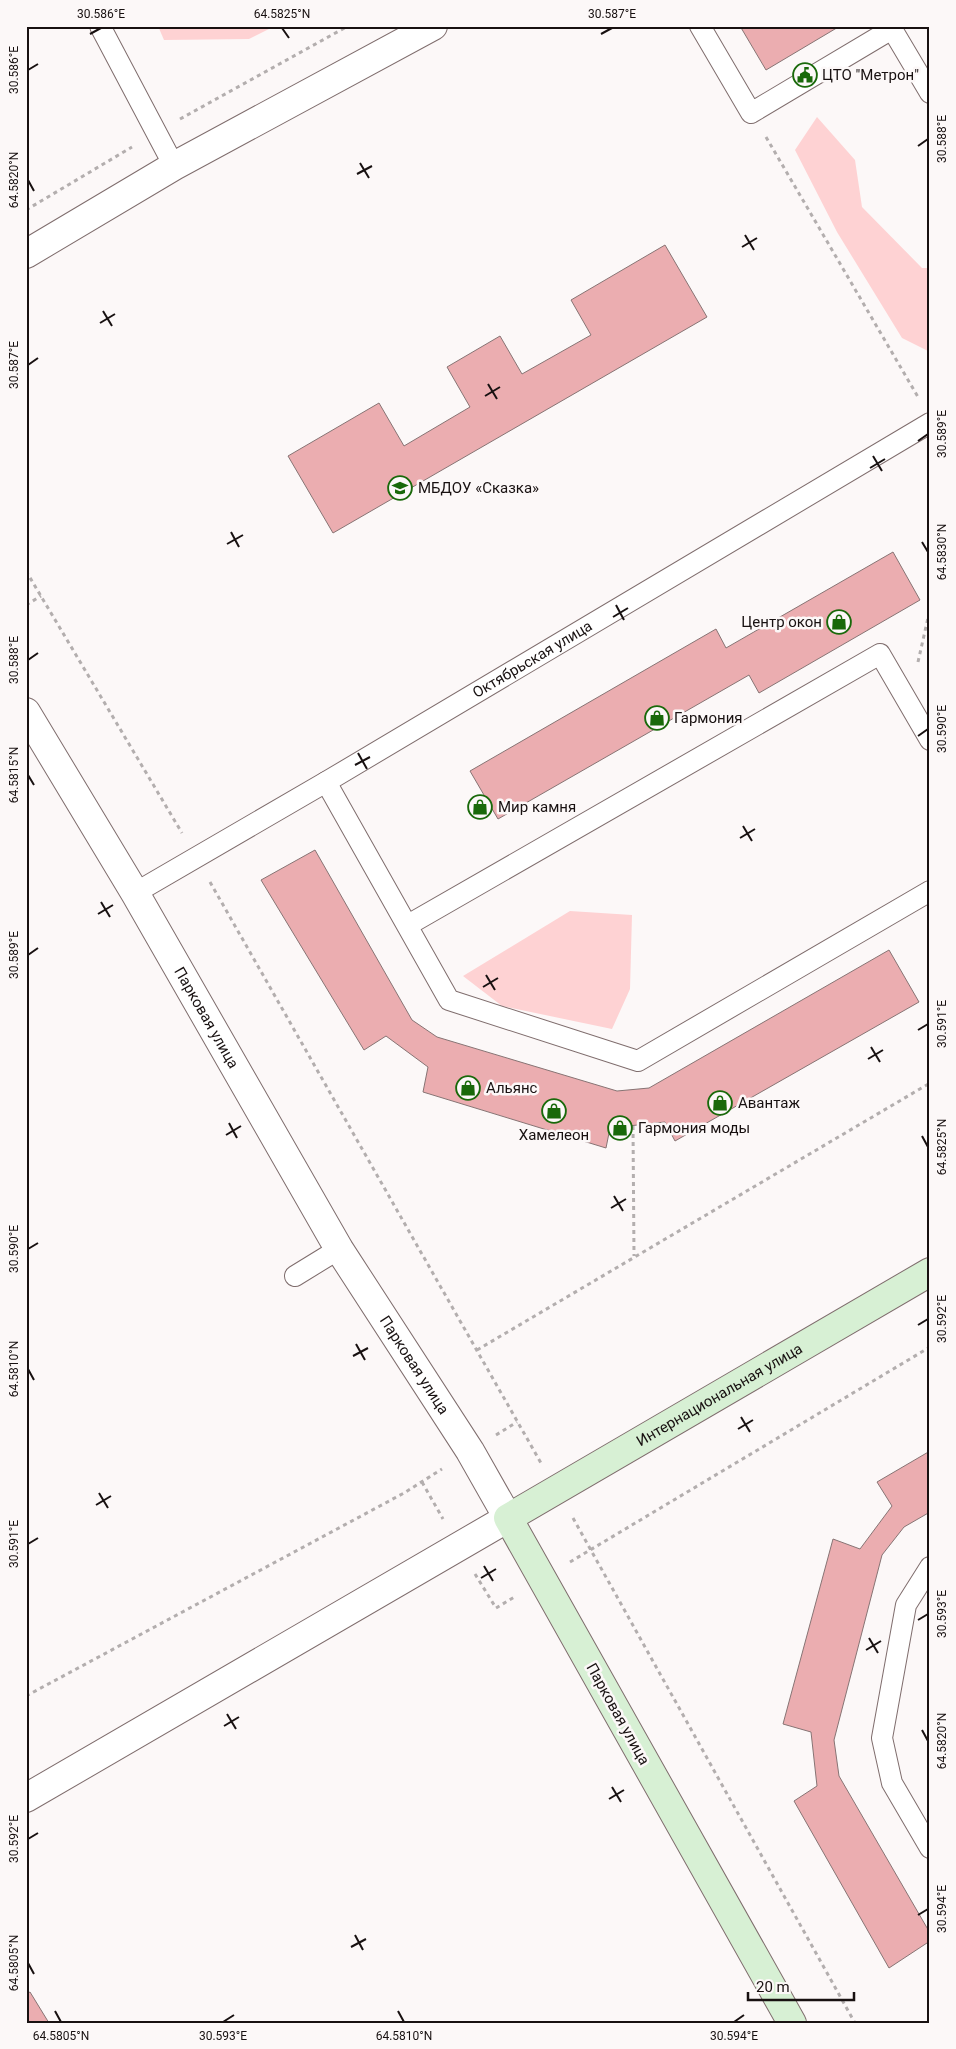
<svg xmlns="http://www.w3.org/2000/svg" width="956" height="2049" font-family="Roboto,sans-serif">
	<style>
		.green { fill: #fed2d3 }
		.building { fill: #ebadb0; stroke: #877474 }
		.lines { fill: none; stroke-linecap: round; stroke-linejoin: round }
		.service-casing { stroke: #7f6d6d; stroke-width: 22 }
		.tertiary-casing { stroke: #7f6d6d; stroke-width: 30 }
		.secondary-casing { stroke: #7f6d6d; stroke-width: 30 }
		.path { stroke: #b3aeae; stroke-width: 3; stroke-dasharray: 4 4; stroke-linecap: butt }
		.service { stroke: #fff; stroke-width: 20 }
		.tertiary { stroke: #fff; stroke-width: 28 }
		.secondary { stroke: #d7f0d4; stroke-width: 28 }
		.ticks { fill: none; stroke: #181111; stroke-width: 2 }
		.labels { text-anchor: middle; stroke-width: 5; stroke-linejoin: round; paint-order: stroke }
		.poi-label { font-size: 15px; fill: #181111; stroke: #fcf8f8; text-anchor: start }
		.street-label { font-size: 15px; fill: #181111; stroke: #fcf8f8 }
		.neatline { fill: none; stroke: #181111; stroke-width: 2 }
		.ticks-label { font-size: 12px; text-anchor: middle; fill: #181111 }
	</style>
	<rect width="100%" height="100%" fill="#fcf8f8"/>
	<path class="green" d="M158 26H275L249 39 164 40Z
		M817 117 855 160 862 207 922 268H930V352L902 338 837 232 795 150Z
		M570 911 632 915 630 989 612 1029 502 1006 463 976Z"/>
	<path class="building" d="M740 26H840L766 70Z
		M665 245 707 317 333 533 288 456 379 403 404 446 470 407 447 367 500 336 522 374 591 335 571 300Z
		M893 552 920 600 759 693 749 675 498 819 470 771 716 629 726 648Z
		M315 850 412 1020 437 1037 617 1091 649 1088 889 950 919 1002 675 1141 665 1122 610 1128 606 1148 423 1092 428 1067 386 1036 364 1050 261 880Z
		M930 1451V1512L904 1527 882 1555 834 1740 839 1776 930 1933V1941L889 1968 794 1801 817 1786 811 1732 783 1724 833 1539 860 1549 892 1506 877 1482Z
		M30 1992 49 2023H26V1994Z"/>
	<g class="lines">
		<g class="service-casing">
			<g id="service">
				<path d="M100 26 174 166"/>
				<path d="M700 26 751 113 892 29 930 93"/>
				<path d="M326 782 449 1000 638 1061 930 891"/>
				<path id="s1" d="M135 893 326 782 930 423"/>
				<path d="M408 925 880 654 930 740"/>
				<path d="M295 1276 339 1249"/>
				<path d="M930 1567 906 1605 882 1738 892 1783 930 1848"/>
			</g>
		</g>
		<g class="tertiary-casing">
			<g id="tertiary">
				<path d="M26 254 174 166 433 26"/>
				<path id="s2" d="M26 712 135 893 339 1249 470 1451 508 1518 26 1798"/>
			</g>
		</g>
		<g class="secondary-casing">
			<g id="secondary">
				<path id="s3" d="M792 2023 508 1518 930 1272"/>
			</g>
		</g>
		<path class="path" d="M180 119 348 26
			M766 137 918 397
			M26 210 132 147
			M26 571 182 833
			M26 605 41 596
			M918 662 930 609
			M210 882 541 1463
			M633 1126 634 1256
			M477 1350 930 1083
			M496 1435 517 1422
			M422 1482 443 1519
			M573 1518 855 2023
			M570 1562 930 1347
			M475 1574 496 1608 516 1596
			M26 1696 404 1493 442 1469"/>
		<use href="#service" class="service"/>
		<use href="#tertiary" class="tertiary"/>
		<use href="#secondary" class="secondary"/>
	</g>
	<path class="ticks" d="M282 28 289 38M90 34 101 28M601 34 612 28M28 70 38 64M918 146 928 139M360 163 369 178M357 174 372 166M28 180 34 191M745 235 754 250M742 247 757 238M103 311 112 326M100 323 115 314M28 365 38 358M488 384 497 399M485 396 500 387M918 441 928 434M873 456 882 471M870 468 885 459M231 532 239 547M922 542 928 552M227 544 243 535M616 605 624 620M613 617 628 608M28 660 38 653M918 736 928 729M358 753 367 769M355 765 370 757M28 775 34 785M743 826 752 841M740 838 755 829M101 902 110 917M98 914 113 905M28 955 38 948M486 975 495 990M483 987 498 978M918 1030 928 1024M871 1047 880 1062M868 1059 883 1050M229 1123 237 1138M226 1135 241 1126M922 1136 928 1147M614 1196 623 1211M611 1208 626 1199M28 1249 38 1243M918 1325 928 1319M356 1344 365 1360M353 1356 368 1348M28 1369 34 1380M741 1417 750 1432M738 1429 753 1420M99 1493 108 1508M96 1505 111 1496M28 1544 38 1538M484 1566 493 1581M481 1578 496 1569M918 1620 928 1614M869 1638 878 1653M866 1650 881 1641M227 1714 236 1729M224 1726 239 1717M922 1730 928 1741M612 1787 621 1802M609 1799 624 1790M28 1839 38 1833M918 1915 928 1909M355 1935 363 1950M351 1947 366 1939M28 1963 34 1974M55 2011 61 2022M398 2011 404 2022M223 2022 234 2015M734 2022 744 2015"/>
	<defs>
		<g id="civic-ring" transform="scale(1.25)"><circle r="9.5" fill="#fcf8f8" stroke="#19690a" stroke-width="1.5"/><path d="M-.6-6.5H3V-4.5H.6V-3L4-1V1h2V6H-6V1h2V-1L-.6-3ZM-1.2 2.5V6h2.4V2.5Z" fill="#19690a"/></g>
		<g id="school-ring" transform="scale(1.25)"><circle r="9.5" fill="#fcf8f8" stroke="#19690a" stroke-width="1.5"/><path d="M0-5L7-2L0 1L-7-2ZM-4 1L0 2.5L4 1V4Q0 6-4 4Z" fill="#19690a"/></g>
		<g id="shop-ring" transform="scale(1.25)"><circle r="9.5" fill="#fcf8f8" stroke="#19690a" stroke-width="1.5"/><path d="M-5-2.5h2.3a2.7 3.5 0 0 1 5.4 0H5L5.5 6h-11ZM-1.5-2.5h3a1.5 2.3 0 0 0-3 0Z" fill="#19690a"/></g>
	</defs>
	<g fill-rule="evenodd">
		<use href="#civic-ring" x="805" y="75"/>
		<use href="#school-ring" x="400" y="488"/>
		<use href="#shop-ring" x="839" y="622"/>
		<use href="#shop-ring" x="657" y="718"/>
		<use href="#shop-ring" x="480" y="807"/>
		<use href="#shop-ring" x="468" y="1088"/>
		<use href="#shop-ring" x="720" y="1103"/>
		<use href="#shop-ring" x="554" y="1111"/>
		<use href="#shop-ring" x="620" y="1128"/>
	</g>
	<g class="labels">
		<g class="poi-label">
			<text x="822" y="80">ЦТО "Метрон"</text>
			<text x="418" y="493">МБДОУ «Сказка»</text>
			<text x="822" y="627" text-anchor="end">Центр окон</text>
			<text x="674" y="723">Гармония</text>
			<text x="498" y="812">Мир камня</text>
			<text x="486" y="1093">Альянс</text>
			<text x="738" y="1108">Авантаж</text>
			<text x="638" y="1133">Гармония моды</text>
			<text x="554" y="1140" text-anchor="middle">Хамелеон</text>
		</g>
		<g class="street-label">
			<text dy="5" stroke="none"><textPath href="#s1" startOffset="461">Октябрьская улица</textPath></text>
			<text dy="5" stroke="none"><textPath href="#s2" startOffset="355">Парковая улица</textPath></text>
			<text dy="5" stroke="none"><textPath href="#s2" startOffset="760">Парковая улица</textPath></text>
			<text dy="5" stroke="none"><textPath href="#s3" startOffset="824">Интернациональная улица</textPath></text>
			<text transform="translate(618 1714) rotate(61)" y="5">Парковая улица</text>
		</g>
	</g>
	<rect width="956" height="2049" fill="none" stroke="#fcf8f8" stroke-width="55"/>
	<path d="M748 1992v8h106v-8" fill="none" stroke="#181111" stroke-width="2.5"/>
	<text x="756" y="1992" font-size="15" fill="#181111" stroke="#fcf8f8" stroke-width="4" paint-order="stroke">20 m</text>
	<rect x="28" y="28" width="900" height="1994" class="neatline"/>
	<g class="ticks-label">
		<text x="101" y="18">30.586°E</text>
		<text x="282" y="18">64.5825°N</text>
		<text x="612" y="18">30.587°E</text>
		<text transform="translate(14 70) rotate(-90)" y="4">30.586°E</text>
		<text transform="translate(942 139) rotate(-90)" y="4">30.588°E</text>
		<text transform="translate(14 180) rotate(-90)" y="4">64.5820°N</text>
		<text transform="translate(14 365) rotate(-90)" y="4">30.587°E</text>
		<text transform="translate(942 434) rotate(-90)" y="4">30.589°E</text>
		<text transform="translate(942 552) rotate(-90)" y="4">64.5830°N</text>
		<text transform="translate(14 660) rotate(-90)" y="4">30.588°E</text>
		<text transform="translate(942 729) rotate(-90)" y="4">30.590°E</text>
		<text transform="translate(14 775) rotate(-90)" y="4">64.5815°N</text>
		<text transform="translate(14 955) rotate(-90)" y="4">30.589°E</text>
		<text transform="translate(942 1024) rotate(-90)" y="4">30.591°E</text>
		<text transform="translate(942 1147) rotate(-90)" y="4">64.5825°N</text>
		<text transform="translate(14 1249) rotate(-90)" y="4">30.590°E</text>
		<text transform="translate(942 1319) rotate(-90)" y="4">30.592°E</text>
		<text transform="translate(14 1369) rotate(-90)" y="4">64.5810°N</text>
		<text transform="translate(14 1544) rotate(-90)" y="4">30.591°E</text>
		<text transform="translate(942 1614) rotate(-90)" y="4">30.593°E</text>
		<text transform="translate(942 1741) rotate(-90)" y="4">64.5820°N</text>
		<text transform="translate(14 1839) rotate(-90)" y="4">30.592°E</text>
		<text transform="translate(942 1909) rotate(-90)" y="4">30.594°E</text>
		<text transform="translate(14 1963) rotate(-90)" y="4">64.5805°N</text>
		<text x="61" y="2040">64.5805°N</text>
		<text x="223" y="2040">30.593°E</text>
		<text x="404" y="2040">64.5810°N</text>
		<text x="734" y="2040">30.594°E</text>
	</g>
</svg>
